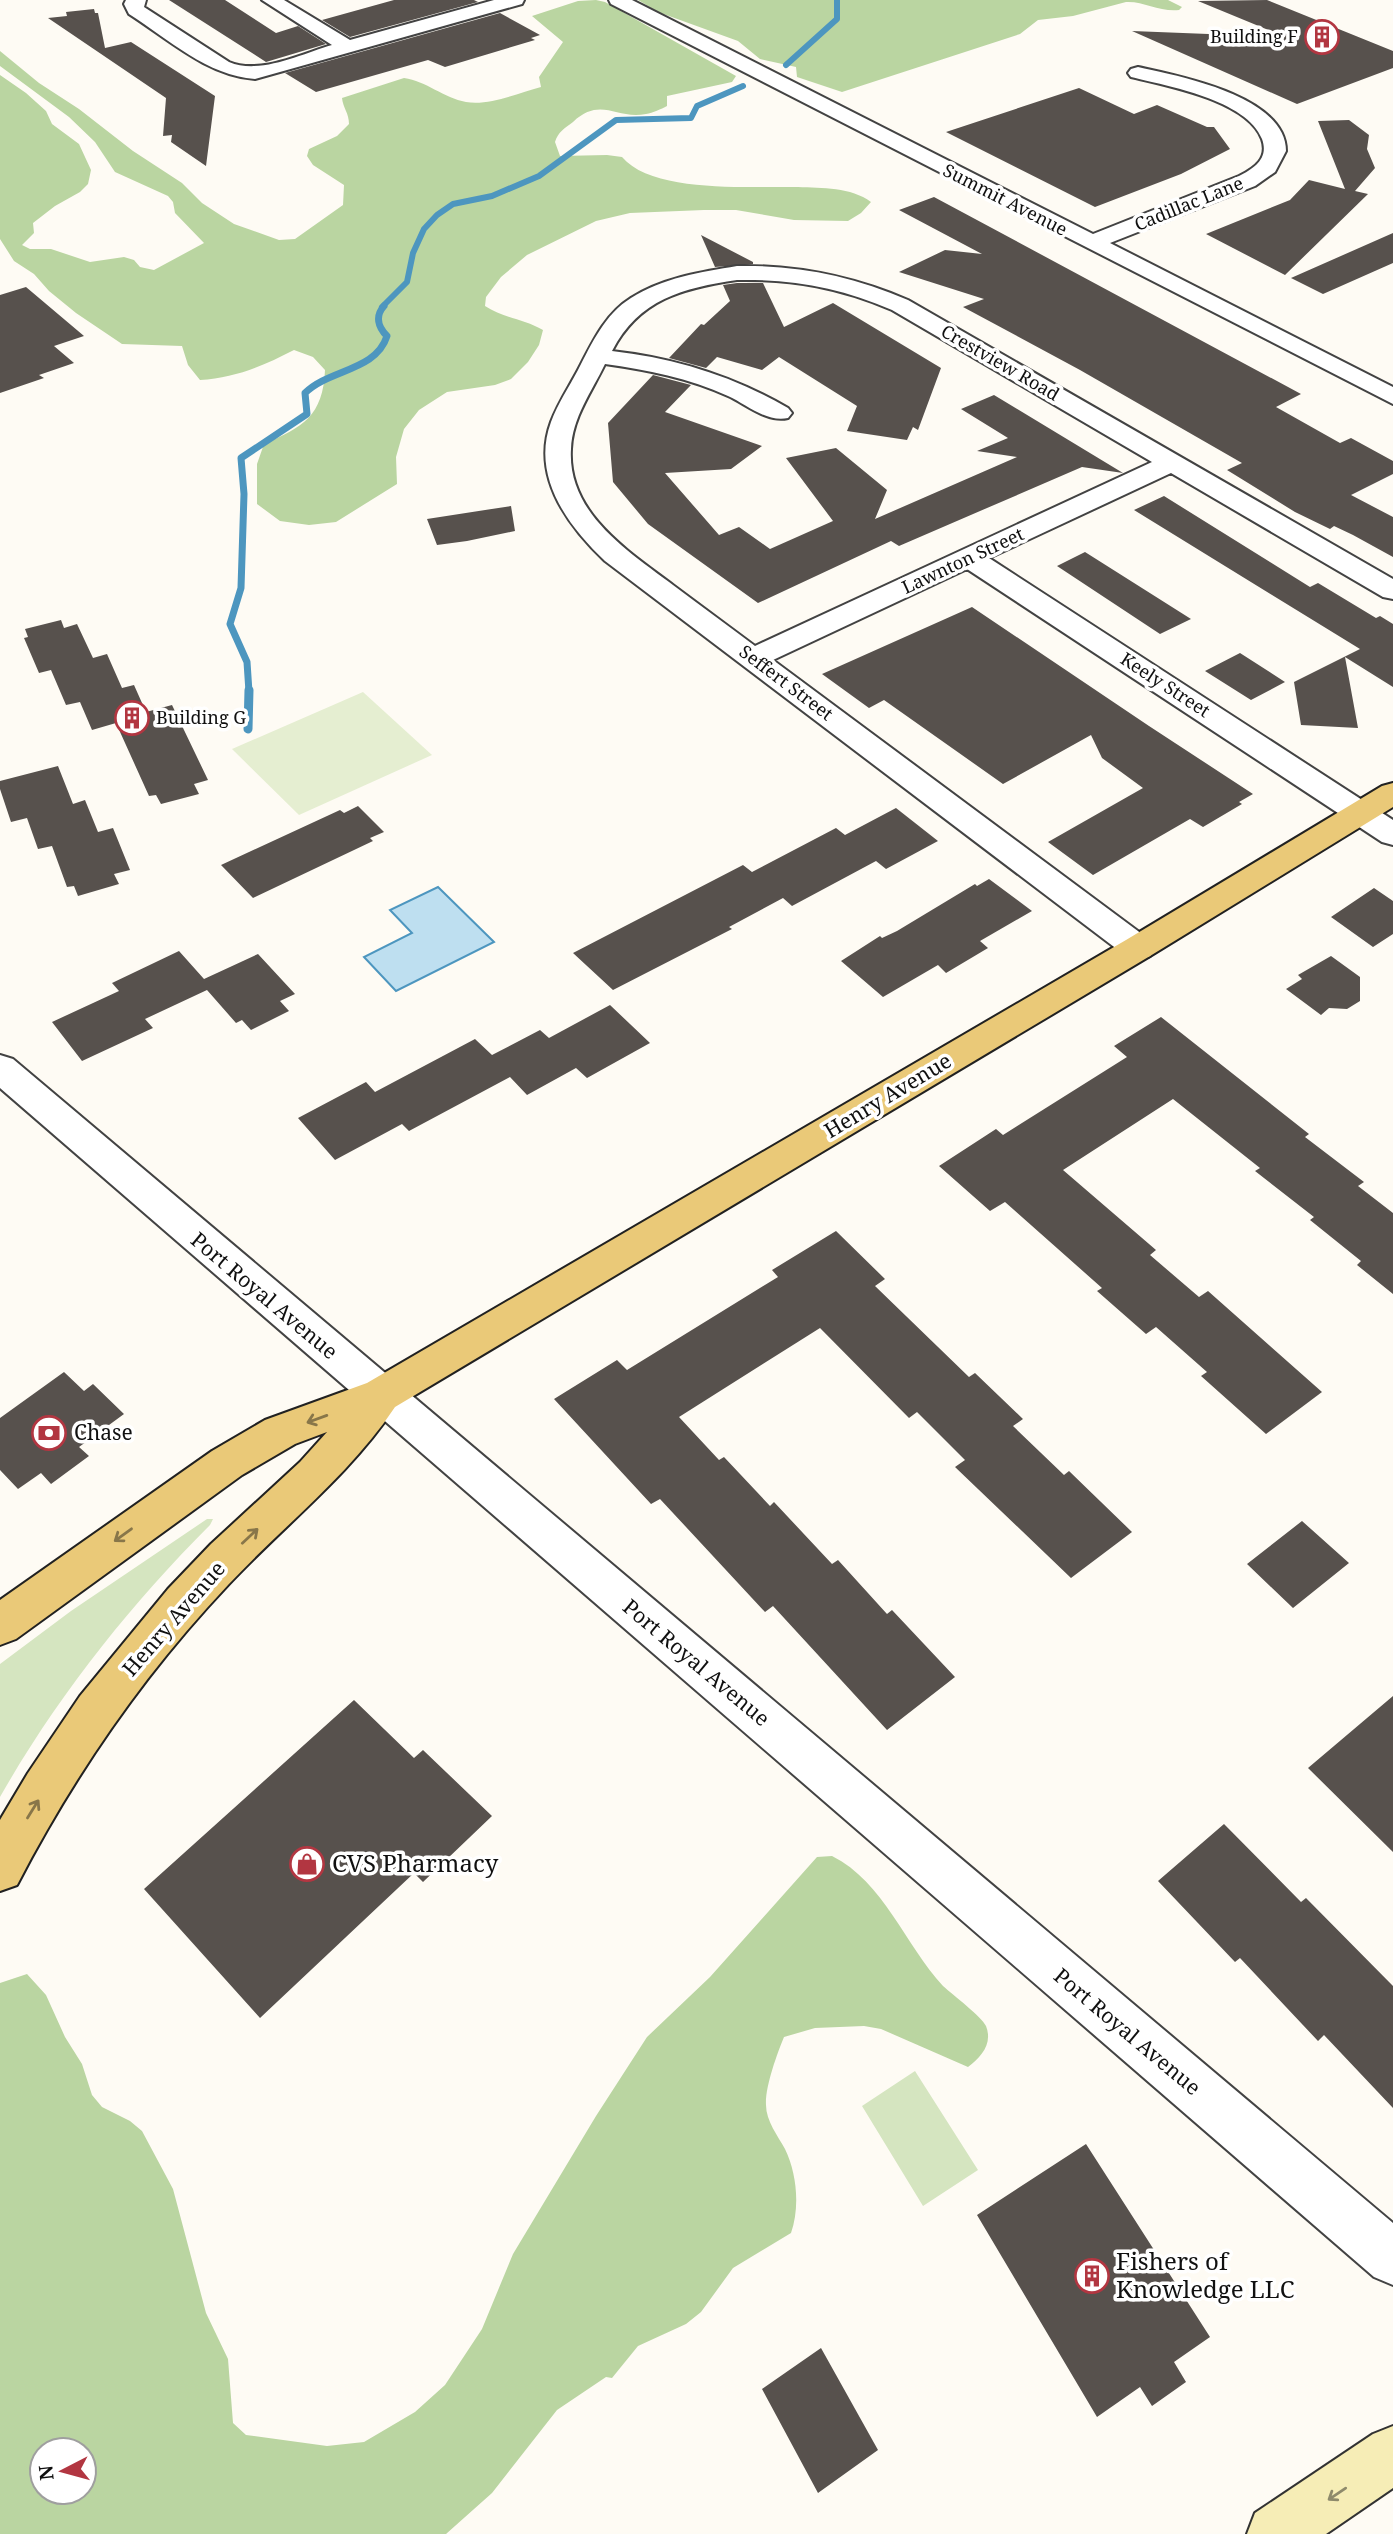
<svg xmlns="http://www.w3.org/2000/svg" width="1393" height="2534" font-family="'Noto Serif',serif">
	<style>
		.green { fill: #d5e5c0 }
		.forest { fill: #bad5a1; fill-rule: evenodd }
		.pitch { fill: #e5eed1 }
		.water { fill: #bedff0; stroke: #4d96bf; stroke-width: 2 }
		.lines { fill: none; stroke-linecap: round; stroke-linejoin: round }
		.stream-far2 { stroke: #4d96bf; stroke-width: 6 }
		.stream-far1 { stroke: #4d96bf; stroke-width: 7 }
		.stream { stroke: #4d96bf; stroke-width: 9 }
		.building { fill: #57514d }
		.street-casing { stroke: #434343; stroke-width: 4 }
		.secondary-casing { stroke: #323232; stroke-width: 4 }
		.primary-casing { stroke: #212121; stroke-width: 4 }
		.street { fill: #fff; fill-rule: evenodd }
		.secondary { fill: #f6edb6; fill-rule: evenodd }
		.primary { fill: #eac978; fill-rule: evenodd }
		.oneway { stroke: #887649 }
		.oneway2 { stroke: #8e8a6b }
		.labels { text-anchor: middle; stroke-width: 7; stroke-linejoin: round; paint-order: stroke }
		.far-poi-label { font-size: 18px; fill: #101010; stroke: #fff; text-anchor: end }
		.far-street-label { font-size: 18px; fill: #101010; stroke: #fff }
		.street-label { font-size: 21px; fill: #101010; stroke: #fff }
		.poi-label { font-size: 21px; fill: #101010; stroke: #fff; text-anchor: start }
		.near-poi-label { font-size: 24px; fill: #101010; stroke: #fff; text-anchor: start }
	</style>
	<rect width="100%" height="100%" fill="#fefbf4"/>
	<path class="green" d="M207 1519H213L210 1525C129 1606 57 1697 0 1797V1664L71 1611Z
		M915 2071 978 2170 923 2206 862 2106Z"/>
	<path class="forest" d="M596 0 605 2 736 76 732 82 667 96V106C661 109 653 113 646 114 616 120 601 96 573 122 565 128 558 132 555 142L560 156 607 155 622 157C653 194 752 186 798 187 822 188 851 187 871 202L861 213 848 221 794 220 736 210H704L630 213 596 221 527 255 501 277 486 297 485 306C503 318 524 319 543 330L539 345 528 362 511 379 495 385 447 392 419 410 404 429 396 457 397 484 336 522 309 525 280 521 257 504V464L264 444C303 427 323 416 325 370L313 357 294 350C263 366 235 378 200 380L188 365 182 346 122 344 76 313 49 291 34 274 14 261 0 239V75L26 93 46 111 52 124 79 144 91 170 88 184 80 192 55 206 33 223 34 233 22 245 30 249H51L90 262 124 257 134 260 140 267 154 270 204 243 175 213 173 202 168 196 115 172 95 142 69 117 0 66V51L39 83 79 109 133 151 182 183 202 203 234 224 279 240 295 239 343 205 344 185 313 165 307 156 309 149 337 136 349 124C349 113 343 108 342 98L404 78C426 81 444 98 466 102 489 106 518 93 541 87L539 77 563 42 532 16 578 1Z
		M638 0H1168L1182 7 1179 10C1159 12 1144 1 1126 2L1073 16 1038 20 1020 34 842 92 797 77 796 67 760 59 738 41 658 12Z
		M832 1856C884 1882 905 1945 943 1986 953 1995 982 2017 986 2026 993 2044 981 2057 968 2067L881 2029 864 2026 815 2028 784 2037C777 2054 765 2087 766 2105 766 2121 778 2136 785 2149 797 2174 800 2207 791 2233L733 2268 701 2312 686 2324 638 2346 612 2378 606 2377 557 2410 492 2493 446 2534H0V1983L27 1974 46 1995 65 2037 82 2064 92 2095 102 2107 130 2121 142 2131 173 2189 206 2313 228 2359 233 2423 246 2435 327 2446 364 2442 415 2412 445 2385 482 2329 513 2254 596 2116 647 2037 710 1977 817 1857ZM42 2450H84V2492H42Z"/>
	<path class="pitch" d="M363 692 432 755 299 815 232 749Z"/>
	<path class="water" d="M438 887 494 942 396 991 364 957 412 933 390 910Z"/>
	<g class="lines">
		<path class="stream-far2" d="M786 65 837 19V0
			M382 307 407 282 413 253 424 229 437 215 453 204 492 196 539 176 616 120 691 118 697 106 743 86"/>
		<path class="stream-far1" d="M249 692 247 662 230 624 241 588 244 494 241 458 307 414 305 393C329 369 376 371 387 336 378 327 375 316 384 306"/>
		<path class="stream" d="M248 729 249 690"/>
	</g>
	<path class="building" d="M169 0H225L276 33 298 26 326 44 266 62Z
		M394 0H474L478 2 350 37 322 20Z
		M1267 0 1393 51V68L1297 104 1132 31 1285 37 1198 1Z
		M94 9 95 13H98L105 48 131 42 215 96 206 166 171 142 172 135 163 136 166 98 48 18 67 16 66 12Z
		M500 13 540 35 531 38 535 40 445 67 428 60 316 92 285 73Z
		M1079 88 1134 114 1157 105 1207 127H1214L1230 149 1181 174 1095 207 946 132Z
		M1349 120 1369 135 1367 149 1375 168 1355 191 1368 194 1285 275 1206 234 1290 200 1309 180 1345 189 1318 121Z
		M934 197 1301 394 1276 407 1340 443 1351 438 1393 461V474L1351 495 1393 517V557L1353 535 1334 526 1330 529 1295 512 1227 470 1242 463 1080 370 963 307 984 299 899 272 945 250 982 254 899 210Z
		M1393 233V263L1323 294 1291 278Z
		M701 235 753 262V264L715 267Z
		M737 283H763L784 327 833 303 941 368 918 430 913 427 907 440 847 431 857 406 779 357 762 370 717 357 706 368 669 358 701 324 704 325 730 301 723 285Z
		M26 287 84 336 54 346 74 363 39 375 44 378 0 393V295Z
		M653 375 691 385 665 412 762 446 731 469 665 473 719 535 739 527 770 549 833 521 786 458 836 448 887 490 875 519 1017 457 977 451 1008 438 961 409 994 395 1123 473 1082 467 899 546 891 541 758 603 648 524 613 482 608 423Z
		M1164 496 1310 587 1318 583 1376 618 1380 616 1393 624V687L1345 657 1358 728 1301 725 1294 682 1360 649 1134 510Z
		M511 506 515 531 467 541 437 545 427 519Z
		M1085 552 1191 619 1160 634 1057 566Z
		M972 607 1149 726 1253 794 1239 802 1242 804 1203 827 1190 819 1093 875 1048 842 1143 788 1102 758 1091 735 1003 784 884 700 869 708 822 674Z
		M61 620 64 628 77 624 93 658 107 654 122 688 134 685 146 712 172 705 208 780 194 784 199 794 161 804 156 795 149 796 116 723 92 730 80 702 66 705 51 670 39 673 24 638 28 637 25 629Z
		M1240 653 1285 682 1251 700 1205 671Z
		M58 766 73 804 85 800 98 832 113 828 130 870 114 874 119 884 78 896 74 886 67 887 52 846 38 849 27 818 11 822 0 789V781Z
		M358 806 384 832 370 838 373 841 253 898 221 865 340 810 344 813Z
		M896 808 938 841 886 869 876 861 792 906 783 898 729 927 732 929 613 990 573 953 743 865 752 872 836 828 845 835Z
		M989 879 1032 911 980 941 988 948 946 973 938 965 883 997 841 961 880 936 882 938 897 931 975 884 977 886Z
		M1374 888 1393 901V934L1373 947 1331 917Z
		M179 951 204 979 258 954 295 994 280 1001 289 1011 251 1030 242 1020 236 1023 207 990 145 1019 153 1028 82 1061 52 1022 119 991 112 983Z
		M1331 956 1360 977V1001L1347 1009 1329 1008 1321 1015 1286 989 1302 979 1298 975Z
		M610 1005 650 1043 587 1078 576 1068 527 1095 510 1077 409 1131 402 1124 335 1160 298 1118 366 1082 375 1092 475 1039 492 1055 540 1030 549 1038Z
		M1161 1017 1309 1134 1305 1137 1364 1182 1358 1186 1393 1213V1294L1357 1265 1361 1261 1310 1220 1314 1217 1255 1171 1260 1168 1173 1099 1063 1170 1156 1250 1150 1255 1199 1297 1208 1291 1322 1392 1266 1434 1201 1376 1207 1372 1156 1327 1146 1334 1097 1291 1102 1288 1005 1202 990 1211 939 1166 996 1129 1003 1135 1127 1057 1114 1046Z
		M836 1231 885 1279 875 1286 969 1377 975 1373 1023 1419 1013 1426 1064 1475 1069 1471 1132 1532 1071 1578 955 1467 965 1460 917 1412 909 1418 820 1328 679 1417 719 1460 724 1457 770 1506 774 1502 832 1564 838 1560 887 1614 892 1610 955 1677 887 1730 773 1606 765 1612 660 1499 651 1504 554 1399 617 1360 627 1370 778 1277 772 1270Z
		M64 1372 84 1391 93 1384 124 1414 79 1447 89 1456 51 1484 41 1473 18 1489 0 1470V1418Z
		M1302 1521 1349 1563 1293 1608 1247 1564Z
		M1393 1696V1852L1308 1768Z
		M354 1700 414 1758 423 1750 492 1816 423 1882 414 1873 260 2018 144 1889Z
		M1224 1824 1301 1902 1306 1898 1393 1986V2108L1324 2035 1318 2041 1240 1958 1235 1962 1158 1881Z
		M1086 2144 1210 2337 1174 2362 1186 2382 1152 2406 1140 2387 1097 2417 977 2215Z
		M821 2348 878 2450 818 2493 762 2389Z"/>
	<g class="lines">
		<g class="street-casing">
			<path id="street" d="M126 0H146L144 7 229 62C260 75 301 54 332 45L262 0H284L350 40 494 0H524L522 4 255 79C208 76 168 39 129 14L124 4Z
				M609 0H632L1093 234 1239 176C1255 168 1269 158 1262 139 1247 100 1167 86 1131 77L1128 73 1131 69 1138 67C1179 76 1286 96 1286 151L1275 172 1255 186 1110 243 1393 387V404L611 4Z
				M737 266C798 265 852 276 908 300L1393 579V599L1383 597 1171 473 989 558 1393 820V845L1382 842 967 569 773 660 1150 940 1155 948 1150 956 1138 960 1126 956 605 561C567 525 531 476 551 422 558 403 569 387 578 370 592 343 605 314 631 298 662 278 701 272 737 266ZM737 280C793 279 841 288 892 310L1152 462 755 646C728 626 700 605 673 585 628 551 567 513 571 449 572 418 592 391 605 364 647 370 689 378 728 396 746 404 767 423 788 418L792 413 788 408C733 376 675 358 612 351 639 299 683 288 737 280Z
				M0 1055 13 1059 1393 2223V2285L1374 2277 0 1088Z"/>
		</g>
		<g class="secondary-casing">
			<path id="secondary" d="M1393 2426V2488L1326 2534H1247L1255 2513 1373 2434Z"/>
		</g>
		<g class="primary-casing">
			<path id="primary" d="M1393 783V807L1150 956 395 1407C349 1476 284 1525 228 1585 143 1675 74 1775 17 1885L0 1891V1820L28 1773 80 1696 168 1589 211 1544 300 1462 327 1432 295 1444 242 1475 16 1639 0 1645V1600L212 1451 265 1420 367 1383 1126 940 1382 786Z"/>
		</g>
		<use href="#street" class="street"/>
		<use href="#secondary" class="secondary"/>
		<use href="#primary" class="primary"/>
	</g>
	<defs><path id="oneway-shaft" d="M-6 0H5M1.5-3L5.5 0L1.5 3" fill="none" stroke-width="1.6" stroke-linecap="round" stroke-linejoin="round" transform="scale(1.75)"/></defs>
	<g class="oneway">
		<use href="#oneway-shaft" transform="translate(317 1419) rotate(160)"/>
		<use href="#oneway-shaft" transform="translate(123 1535) rotate(144)"/>
		<use href="#oneway-shaft" transform="translate(250 1536) rotate(-43)"/>
		<use href="#oneway-shaft" transform="translate(33 1809) rotate(-58)"/>
	</g>
	<use class="oneway2" href="#oneway-shaft" transform="translate(1337 2494) rotate(146)"/>
	<defs>
		<g id="building-ring" transform="scale(1.75)"><circle r="9.5" fill="#fff" stroke="#b23641" stroke-width="1.5"/><path d="M-4-6H4V6H1V3H-1V6H-4ZM-2.5-4.3h1.7v1.8h-1.7ZM.8-4.3h1.7v1.8H.8ZM-2.5-1h1.7V.8h-1.7ZM.8-1h1.7V.8H.8Z" fill="#b23641"/></g>
		<g id="bank-ring" transform="scale(1.75)"><circle r="9.5" fill="#fff" stroke="#b23641" stroke-width="1.5"/><path d="M-6-4H6V4H-6ZM0-2.3a2.3 2.3 0 1 0 0 4.6a2.3 2.3 0 1 0 0-4.6Z" fill="#b23641"/></g>
		<g id="shop-ring" transform="scale(1.75)"><circle r="9.5" fill="#fff" stroke="#b23641" stroke-width="1.5"/><path d="M-5-2.5h2.3a2.7 3.5 0 0 1 5.4 0H5L5.5 6h-11ZM-1.5-2.5h3a1.5 2.3 0 0 0-3 0Z" fill="#b23641"/></g>
	</defs>
	<g fill-rule="evenodd">
		<use href="#building-ring" x="1322" y="37"/>
		<use href="#building-ring" x="132" y="718"/>
		<use href="#bank-ring" x="49" y="1433"/>
		<use href="#shop-ring" x="307" y="1864"/>
		<use href="#building-ring" x="1092" y="2276"/>
	</g>
	<g class="labels">
		<g class="far-poi-label">
			<text x="1298" y="43">Building F</text>
			<text x="156" y="724" text-anchor="start">Building G</text>
		</g>
		<g class="far-street-label">
			<text transform="translate(1005 200) rotate(27)" y="6">Summit Avenue</text>
			<text transform="translate(1189 204) rotate(-22)" y="6">Cadillac Lane</text>
			<text transform="translate(1000 363) rotate(30)" y="6">Crestview Road</text>
			<text transform="translate(963 561) rotate(-25)" y="6">Lawnton Street</text>
			<text transform="translate(786 683) rotate(37)" y="6">Seffert Street</text>
			<text transform="translate(1165 685) rotate(33)" y="6">Keely Street</text>
		</g>
		<g class="street-label">
			<text transform="translate(888 1096) rotate(-31)" y="7">Henry Avenue</text>
			<text transform="translate(264 1296) rotate(40)" y="7">Port Royal Avenue</text>
			<text transform="translate(174 1619) rotate(-49)" y="7">Henry Avenue</text>
			<text transform="translate(696 1663) rotate(40)" y="7">Port Royal Avenue</text>
			<text transform="translate(1127 2032) rotate(40)" y="7">Port Royal Avenue</text>
		</g>
		<g class="poi-label">
			<text x="74" y="1440">Chase</text>
		</g>
		<g class="near-poi-label">
			<text x="332" y="1872">CVS Pharmacy</text>
			<text x="1116" y="2270">Fishers of<tspan x="1116" dy="28">Knowledge LLC</tspan></text>
		</g>
	</g>
	<g transform="translate(63 2471) rotate(264)"><circle r="33" fill="#ffffff" stroke="#9f9f9f" stroke-width="2"/>
	<path d="M0-5L12 26L0 18L-12 26Z" fill="#b23641"/>
	<text y="-10" font-size="19" font-weight="bold" text-anchor="middle" fill="#101010">N</text>
	</g>
</svg>
